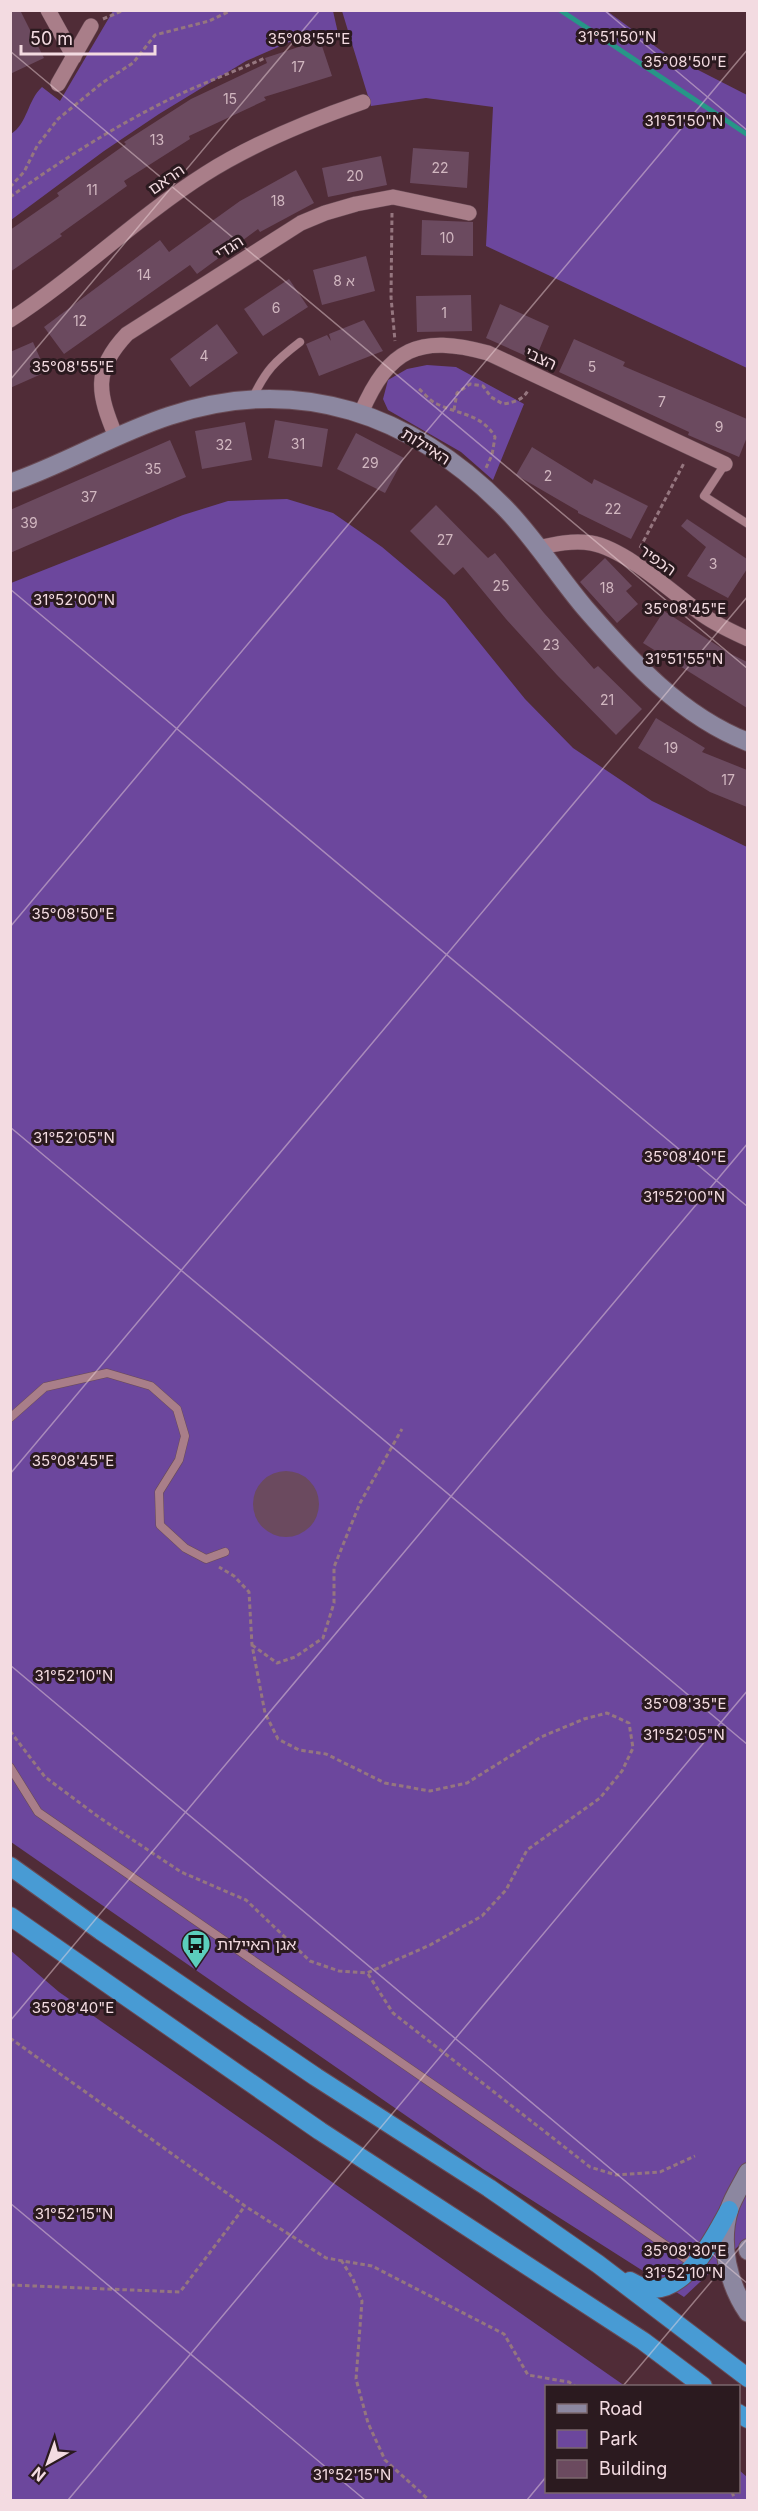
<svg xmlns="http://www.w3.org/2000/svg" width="758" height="2511" font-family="Inter,'Noto Sans Hebrew',sans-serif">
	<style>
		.green { fill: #6c479d }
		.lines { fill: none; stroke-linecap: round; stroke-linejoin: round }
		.stream { stroke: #279687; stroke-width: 5 }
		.building { fill: #6b4a5f }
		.lane-casing { stroke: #694b55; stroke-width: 9 }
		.street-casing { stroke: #694b55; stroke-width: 16 }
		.secondary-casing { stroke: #694b55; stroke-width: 20 }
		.highway-casing { stroke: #694b55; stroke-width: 20 }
		.path { stroke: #95767f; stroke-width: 3; stroke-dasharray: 4.5 3; stroke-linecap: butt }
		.lane { stroke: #a97e89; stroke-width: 8 }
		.street { stroke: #a97e89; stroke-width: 15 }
		.secondary { stroke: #8c87a0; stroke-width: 18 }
		.highway { stroke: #489bd4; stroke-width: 18 }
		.ticks { fill: none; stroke: #f3dbe1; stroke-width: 1.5; stroke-opacity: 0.45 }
		.labels { text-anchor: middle; stroke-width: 6; stroke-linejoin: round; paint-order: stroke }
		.number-label { font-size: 14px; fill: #d1b7c0 }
		.street-label { font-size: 16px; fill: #f3dbe1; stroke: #2b1a1f }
		.poi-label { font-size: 16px; fill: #f3dbe1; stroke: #2b1a1f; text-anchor: start }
		.ticks-label { font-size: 15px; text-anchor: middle; fill: #f3dbe1; stroke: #2b1a1f; stroke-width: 6; stroke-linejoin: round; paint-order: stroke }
	</style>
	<rect width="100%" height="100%" fill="#502c37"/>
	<path class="green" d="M113 11H333L338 33 308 34 246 61 159 114 104 151 11 220V134C28 123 27 101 42 87L60 101Z
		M342 11H607L663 52 747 95V368L486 246 493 107 426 98 371 106Z
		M427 365 456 367 524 404 493 480 461 452 388 410 383 399 388 380 407 369Z
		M287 499 333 513 382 547 445 600 525 699 573 748 652 801 747 847V2238L684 2297 483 2169 11 1842V583L183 515 228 501Z
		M10 1950 59 1992 625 2386H546V2492H738L739 2470 747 2477V2500H11Z"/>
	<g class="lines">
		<path class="stream" d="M560 10 748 135"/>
	</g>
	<path class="building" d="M10 10H20L44 58 10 74Z
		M320 40 332 76 264 97 266 100 189 136 190 139 124 181 127 186 60 234 62 236 10 272V230L59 196 57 193 126 144 124 142 191 99 267 63 265 58Z
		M413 148 469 152 467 188 410 183Z
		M381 156 387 185 328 197 322 168Z
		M296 170 314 203 260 232 258 229 197 274 190 265 64 354 44 327 160 240 169 252 240 201Z
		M422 220 473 222V256L421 255Z
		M366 256 375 291 322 305 313 270Z
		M289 279 308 307 263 336 244 309Z
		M471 295 472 331 417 332 416 296Z
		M500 304 549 326 535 360 486 338Z
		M364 320 383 351 319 376 306 344 327 335 331 341 329 334Z
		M217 324 238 353 190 387 170 359Z
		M574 339 625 362 623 366 747 419V437L739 457 688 435 689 432 559 372Z
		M33 342 46 372 10 388V352Z
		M275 420 328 429 322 467 268 458Z
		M245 422 252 460 202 469 195 431Z
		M356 433 404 458 385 493 337 469Z
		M170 440 186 477 10 553V510Z
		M532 447 592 484 594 479 648 506 631 539 578 513V511L516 475Z
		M436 505 488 558 495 553 544 613 594 669 598 666 642 709 616 735 557 675 506 619 463 567 454 575 410 531Z
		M687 519 747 559V569L728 598 687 576 706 547 681 526Z
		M605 558 632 586 626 591 638 604 617 623 580 582Z
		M664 611 729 653 747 662V708L643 643Z
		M656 718 705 748 702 752 747 770V807L710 792 638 748Z
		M253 1504a33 33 0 1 1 66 0a33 33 0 1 1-66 0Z"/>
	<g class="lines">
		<g class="lane-casing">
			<path id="lane" d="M252 399C266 370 274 362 300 342
				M725 464 704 496 748 524
				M10 1418 45 1387 107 1373 151 1386 177 1409 185 1436 179 1460 159 1492 160 1525 185 1548 206 1559 225 1552
				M10 1767 38 1812 693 2264"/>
		</g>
		<g class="street-casing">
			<path id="street" d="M48 10 74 57
				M58 84 91 26
				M10 320C78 276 136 218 205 174 254 143 308 121 363 102
				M361 413C389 348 419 334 488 353L725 464
				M116 437C98 393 92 371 127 334L301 223 325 213 356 204 393 197 469 213
				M537 548C555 544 573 540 591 543 626 549 674 594 703 615 717 625 733 632 748 639"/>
		</g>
		<g class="secondary-casing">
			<path id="secondary" d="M10 483C65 464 114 434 169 416 298 373 413 414 506 509 535 539 558 576 585 608 631 661 681 716 748 742
				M748 2172C742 2184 733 2197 729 2210 719 2244 728 2284 748 2313
				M748 2248V2251"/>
		</g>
		<g class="highway-casing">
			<path id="highway" d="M10 1866 101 1931 316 2077 489 2188 598 2264 748 2378
				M10 1916 320 2131 643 2341 703 2386
				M630 2281C637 2285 644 2289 653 2289 688 2289 715 2236 729 2210
				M738 2413 748 2419"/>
		</g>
		<path class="path" d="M103 19 124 10
			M10 187 24 172 37 146 58 119 102 83 133 63 155 35 209 21 232 10
			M10 197C66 157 126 119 189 90 214 79 240 69 265 58
			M392 213 391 297 395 341
			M419 389C424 393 431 402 437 404 460 415 482 414 495 437L492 455 486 468
			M454 410 457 393 470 384 483 386 491 397 503 404C515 402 523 400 529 389
			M640 548 684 463
			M252 1645 277 1663 295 1657 323 1638 334 1603V1567L360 1503 402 1429
			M10 1731 45 1777 100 1818 181 1872 246 1900 310 1961 339 1971 367 1973 430 1945 482 1916 506 1890 527 1850 600 1798 622 1771 633 1748 629 1723 607 1713 584 1719 541 1737 467 1783 430 1791 385 1783 326 1754 299 1750 278 1739 265 1713 252 1645 249 1592 234 1576 219 1567
			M368 1974 393 2013 590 2167 616 2175 660 2172 695 2156
			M10 2038 245 2206 326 2258 372 2266 504 2334 528 2375 569 2382 575 2386
			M341 2260 353 2279 362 2301 356 2379 368 2423 385 2460 429 2500
			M10 2285 180 2292 245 2206
			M732 2492 735 2500"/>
		<use href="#lane" class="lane"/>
		<use href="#street" class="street"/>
		<use href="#secondary" class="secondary"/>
		<use href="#highway" class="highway"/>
	</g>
	<path class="ticks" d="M604 10 748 131M10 51 748 669M10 380 320 10M10 589 748 1207M10 927 748 49M10 1127 748 1745M10 1474 748 596M10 1665 748 2284M10 2021 748 1143M10 2203 365 2500M623 2386 748 2238M68 2500 748 1690M527 2500 546 2477"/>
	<defs>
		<g id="bus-pin" transform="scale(1.5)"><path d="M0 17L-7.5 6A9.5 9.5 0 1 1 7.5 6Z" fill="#5bcebc" stroke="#2b1a1f"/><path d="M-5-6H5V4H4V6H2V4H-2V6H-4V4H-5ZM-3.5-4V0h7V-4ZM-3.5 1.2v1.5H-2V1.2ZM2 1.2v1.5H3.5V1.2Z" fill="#111"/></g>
	</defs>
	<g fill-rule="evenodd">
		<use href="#bus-pin" x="196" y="1944"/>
	</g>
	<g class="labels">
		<g class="number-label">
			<text x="298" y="72">17</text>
			<text x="230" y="104">15</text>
			<text x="157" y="145">13</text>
			<text x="440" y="173">22</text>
			<text x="355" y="181">20</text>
			<text x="92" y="195">11</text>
			<text x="278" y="206">18</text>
			<text x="447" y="243">10</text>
			<text x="144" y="280">14</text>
			<text x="344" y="286">8 א</text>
			<text x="276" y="313">6</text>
			<text x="444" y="318">1</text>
			<text x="80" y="326">12</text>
			<text x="204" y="361">4</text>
			<text x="592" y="372">5</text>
			<text x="662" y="407">7</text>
			<text x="719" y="432">9</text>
			<text x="298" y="449">31</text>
			<text x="224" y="450">32</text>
			<text x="370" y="468">29</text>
			<text x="153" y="474">35</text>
			<text x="548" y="481">2</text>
			<text x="89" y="502">37</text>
			<text x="613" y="514">22</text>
			<text x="29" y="528">39</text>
			<text x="445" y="545">27</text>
			<text x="713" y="569">3</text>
			<text x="501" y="591">25</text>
			<text x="607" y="593">18</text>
			<text x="551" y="650">23</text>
			<text x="607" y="705">21</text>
			<text x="671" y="753">19</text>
			<text x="728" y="785">17</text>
		</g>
		<g class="street-label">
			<text transform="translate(166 179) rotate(-35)" y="6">הראם</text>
			<text transform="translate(229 247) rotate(-33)" y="6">הגדי</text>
			<text transform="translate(541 358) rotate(25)" y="6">הצבי</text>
			<text transform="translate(426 446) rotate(32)" y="6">האיילות</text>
			<text transform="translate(658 560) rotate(35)" y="6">הכפיר</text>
		</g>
		<g class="poi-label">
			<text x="217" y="1950">אגן האיילות</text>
		</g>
	</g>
	<g class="ticks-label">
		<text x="617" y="42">31°51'50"N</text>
		<text x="309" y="44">35°08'55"E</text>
		<text x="685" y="67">35°08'50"E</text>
		<text x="684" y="126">31°51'50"N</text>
		<text x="73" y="372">35°08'55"E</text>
		<text x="74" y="605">31°52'00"N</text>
		<text x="685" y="614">35°08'45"E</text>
		<text x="684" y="664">31°51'55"N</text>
		<text x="73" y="919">35°08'50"E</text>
		<text x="74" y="1143">31°52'05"N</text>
		<text x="685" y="1162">35°08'40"E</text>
		<text x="684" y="1202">31°52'00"N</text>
		<text x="73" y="1466">35°08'45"E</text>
		<text x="74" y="1681">31°52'10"N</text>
		<text x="685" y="1709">35°08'35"E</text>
		<text x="684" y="1740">31°52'05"N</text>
		<text x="73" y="2013">35°08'40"E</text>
		<text x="74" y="2219">31°52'15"N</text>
		<text x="685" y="2256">35°08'30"E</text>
		<text x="684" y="2278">31°52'10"N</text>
		<text x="352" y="2480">31°52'15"N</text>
	</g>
	<rect width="758" height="2511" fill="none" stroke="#f3dbe1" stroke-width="24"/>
	<rect x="545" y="2385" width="195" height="108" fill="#2b1a1f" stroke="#7b676d" stroke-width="1.5"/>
	<rect x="557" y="2404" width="30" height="9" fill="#8c87a0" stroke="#7b676d" stroke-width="1.5"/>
	<text x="599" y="2415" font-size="18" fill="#f3dbe1">Road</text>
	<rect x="557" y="2430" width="30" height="18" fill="#6c479d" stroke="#7b676d" stroke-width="1.5"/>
	<text x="599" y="2445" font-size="18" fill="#f3dbe1">Park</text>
	<rect x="557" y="2460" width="30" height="18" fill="#6b4a5f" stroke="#7b676d" stroke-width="1.5"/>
	<text x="599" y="2475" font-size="18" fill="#f3dbe1">Building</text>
	<g transform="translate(48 2463) rotate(220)" stroke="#2b1a1f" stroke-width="4.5" paint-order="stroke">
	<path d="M0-4.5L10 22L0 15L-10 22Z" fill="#f3dbe1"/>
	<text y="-9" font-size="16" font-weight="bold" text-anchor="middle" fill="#f3dbe1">N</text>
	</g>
	<path d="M21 45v9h134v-9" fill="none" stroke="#f3dbe1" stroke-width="3"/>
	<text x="30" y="45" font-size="18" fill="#f3dbe1" stroke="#2b1a1f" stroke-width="4.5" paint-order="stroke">50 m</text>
</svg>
